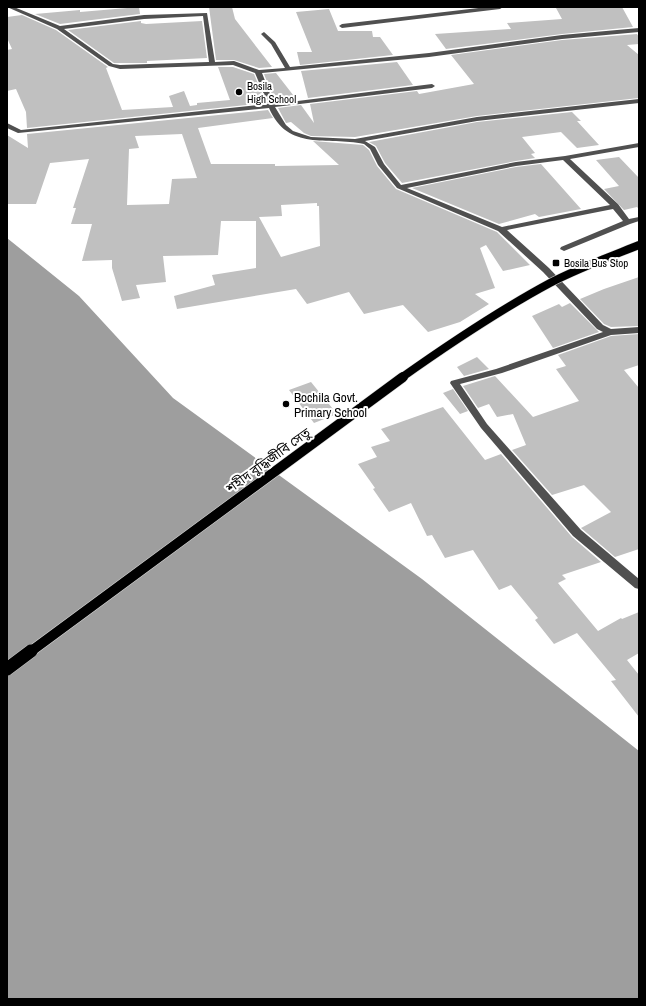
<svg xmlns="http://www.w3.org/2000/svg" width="646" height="1006" font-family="'Archivo Narrow','Noto Sans Bengali',sans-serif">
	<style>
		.water { fill: #9e9e9e }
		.building { fill: #c0c0c0; fill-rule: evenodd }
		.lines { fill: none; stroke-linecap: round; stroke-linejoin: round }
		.minor { fill: #505050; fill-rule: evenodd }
		.major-bridge-far2-casing { stroke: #dbdbdb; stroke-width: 9; stroke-linecap: butt }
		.major-bridge-far1-casing { stroke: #dbdbdb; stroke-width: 11; stroke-linecap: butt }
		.major-bridge-casing { stroke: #dbdbdb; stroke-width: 14; stroke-linecap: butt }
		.major-bridge-far2 { stroke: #000; stroke-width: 8 }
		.major-bridge-far1 { stroke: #000; stroke-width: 10 }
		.major-bridge { stroke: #000; stroke-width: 13 }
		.poi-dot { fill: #000; stroke: #fff; stroke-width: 1.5 }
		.labels { text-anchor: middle; stroke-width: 4; stroke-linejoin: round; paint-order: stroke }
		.far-poi-label { font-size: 11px; fill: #000; stroke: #fff; text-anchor: start }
		.poi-label { font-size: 13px; fill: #000; stroke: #fff; text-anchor: start }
		.street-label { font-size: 13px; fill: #000; stroke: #fff }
	</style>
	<rect width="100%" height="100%" fill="#fff"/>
	<path class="water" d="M7 238 79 296 173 398 422 579 639 751V999H7Z"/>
	<path class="building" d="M139 7 140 14 60 24 35 14 80 10V12Z
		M209 7H232L235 19 272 67 259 68 234 60H216Z
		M622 7 633 27 562 34 446 49 435 34 511 29 507 23 562 19 556 8Z
		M329 9 338 31H372L373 37H380L393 55 300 65 297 52H312L296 12Z
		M22 15 56 30 108 67 106 68 122 110 173 107 169 96 184 91 190 106 197 105V103L230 100 218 67H233L254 74 266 103 27 128 26 112 16 89 7 91V50L12 49 7 38V17Z
		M141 21V23L146 24 202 21 207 58 147 61V63H114L68 30Z
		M637 34 639 37V44L627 45 639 55V98L477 116 355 137 311 136 304 133 291 122 286 123 278 108 301 105 314 123 310 104 417 91 419 94 474 84 451 55 562 40Z
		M397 62 413 85 308 98 301 71Z
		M276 73 297 100 275 102 264 74Z
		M268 110 273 118 198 128 211 164H275V166L339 165 313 141 363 145 369 150 377 166 396 189 497 232 530 265 503 271 486 245 480 248 495 288 475 294 489 304 460 322 428 332 403 305 364 314 349 292 307 304 296 289 177 309 174 296 215 285 212 275 256 268V221H221L218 255 163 256 166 282 136 285 140 298 122 301 112 268V260L82 261 92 224H71L76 208H73L89 159 50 163 36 204H7V135L28 148 27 134ZM182 134 197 178 172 179 169 204 127 205 129 149 139 148 135 136ZM317 203V206H319L320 246 281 257 259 217 282 216 281 205Z
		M572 112 581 121H577L599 145 577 148 561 132 522 137 535 153 531 154 535 158 516 161 402 183 385 163 376 146 369 142 477 122Z
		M619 157 639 178V209L637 207 624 210 604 189 619 186 596 160Z
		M541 164 581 209 539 217 535 214 499 224 412 188 516 167Z
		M639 277V326L611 327 604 324 580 299 604 289Z
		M570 303 599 332 553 348 532 316 559 304 562 307Z
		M639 334V365L624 370 639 388V549L615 557 581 528 611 512 584 485 552 495 512 450 526 445 513 414 497 417 489 404 478 408 463 386 495 376 533 417 579 401 556 369 566 366 558 355 611 336Z
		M477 357 489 369 464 376 457 367Z
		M311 382 337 414 314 423 289 390Z
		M453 389 468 411 460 414 443 393Z
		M443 407 485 460 501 454 572 537 601 562 562 575 566 579 558 583 598 631 621 618 622 619 639 612V653L627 660 639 675V717L611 681 616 680 577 633 554 644 535 620 538 618 511 585 499 590 473 550 445 558 432 535 427 536 411 503 389 512 373 489 375 488 358 464 377 457 371 447 390 441 381 429Z"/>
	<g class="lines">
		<path class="minor" d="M7 7H14L60 26 144 15 207 13 215 62 234 61 259 70 285 68 271 44 261 34 264 32 275 42 290 67 429 53 562 35 639 28V32L562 39 429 57 262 73 274 104 432 84 435 86 432 88 275 107 286 125 293 131 311 137 355 139 477 117 639 99V103L477 121 365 141 375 147 384 164 401 185 516 162 565 156 639 143V147L570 159 618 204 629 219 639 217V221L630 224 564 251 560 249 561 247 623 221 613 209 507 230 549 268 603 325 611 329 639 327V333L611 335 502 373 460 384 487 424 581 530 639 579V589L635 588 573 536 481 428 450 383 451 381 496 369 603 332 597 329 543 272 498 231 397 188 378 165 370 149 364 144C327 136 288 152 269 108L18 133 7 128V123L21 130 268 104 255 73 233 65 120 69 109 66 57 29ZM203 16 209 62 120 65 113 64 64 29 144 19ZM563 160 610 205 502 227 407 188 516 166Z
			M487 7H503L500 9 342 28 339 26 342 24Z"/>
		<g class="major-bridge-far2-casing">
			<path id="major-bridge-far2" d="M401 378C449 344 498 311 550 283 579 268 609 257 639 245"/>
		</g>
		<g class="major-bridge-far1-casing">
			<path id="major-bridge-far1" d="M30 652 403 377"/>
		</g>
		<g class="major-bridge-casing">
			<path id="major-bridge" d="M7 669 31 651"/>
		</g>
		<use href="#major-bridge-far2" class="major-bridge-far2"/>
		<use href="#major-bridge-far1" class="major-bridge-far1"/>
		<use href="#major-bridge" class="major-bridge"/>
	</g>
	<g class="poi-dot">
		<circle cx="239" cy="92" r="4"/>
		<rect x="552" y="259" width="8" height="8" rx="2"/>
		<circle cx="286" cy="404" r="4"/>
	</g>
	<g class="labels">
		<g class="far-poi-label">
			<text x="247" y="90">Bosila<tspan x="247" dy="13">High School</tspan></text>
			<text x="564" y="267">Bosila Bus Stop</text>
		</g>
		<g class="poi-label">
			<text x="294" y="402">Bochila Govt.<tspan x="294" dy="15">Primary School</tspan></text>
		</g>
		<g class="street-label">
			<text transform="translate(268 460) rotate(-36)" y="5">শহীদ বুদ্ধিজীবি সেতু</text>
		</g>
	</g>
	<rect width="646" height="1006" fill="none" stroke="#000000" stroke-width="16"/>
</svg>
